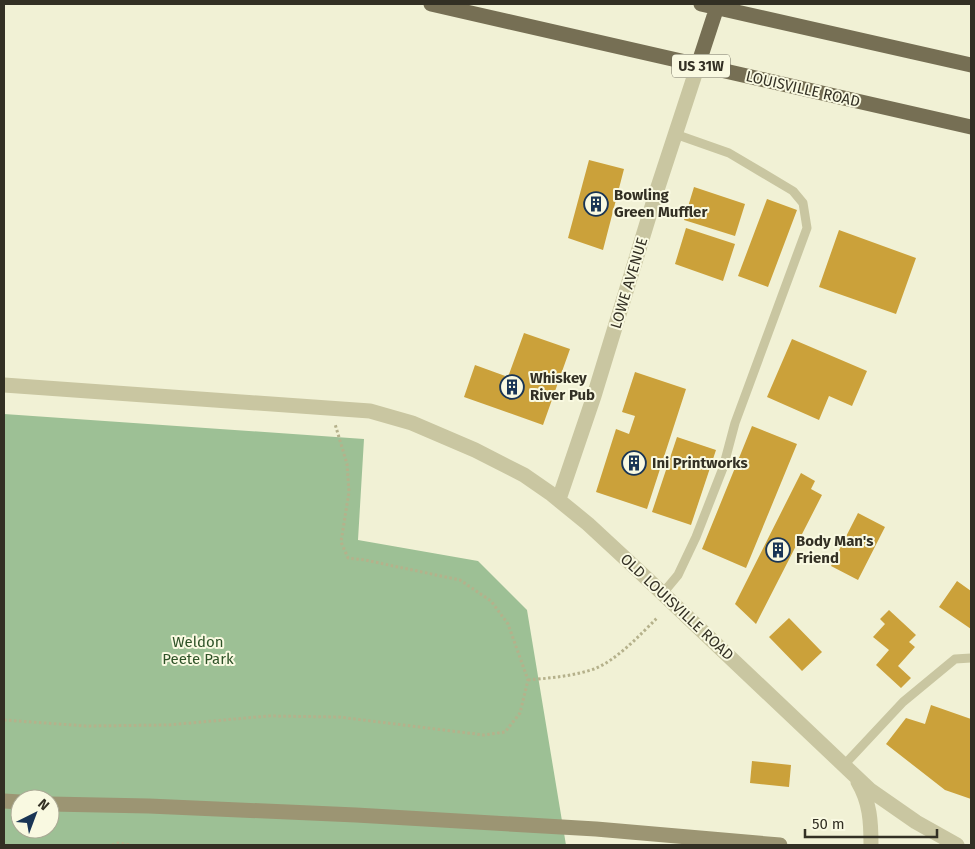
<svg xmlns="http://www.w3.org/2000/svg" width="975" height="849" font-family="'Fira Sans',sans-serif">
	<style>
		.green { fill: #9dc095; fill-rule: evenodd }
		.building { fill: #cba13a }
		.lines { fill: none; stroke-linecap: round; stroke-linejoin: round }
		.path { stroke: #b5b18b; stroke-width: 3; stroke-dasharray: 2.5 2.5; stroke-linecap: butt }
		.lane { stroke: #c9c6a1; stroke-width: 9 }
		.street { stroke: #c9c6a1; stroke-width: 15 }
		.secondary { stroke: #9c9573; stroke-width: 15 }
		.primary { stroke: #766f54; stroke-width: 15 }
		.labels { text-anchor: middle; stroke-width: 4; stroke-linejoin: round; paint-order: stroke }
		.shield { fill: #f9f9e1; stroke: #6e6c5d; stroke-width: 1 }
		.shield-label { font-size: 14px; font-weight: bold; fill: #333024 }
		.street-label { font-size: 15px; fill: #333024; stroke: #f9f9e1 }
		.poi-label { font-size: 15px; font-weight: bold; fill: #333024; stroke: #f9f9e1; text-anchor: start }
		.park-label { font-size: 15px; fill: #2e5227; stroke: #f9f9e1 }
	</style>
	<rect width="100%" height="100%" fill="#f1f1d5"/>
	<path class="green" d="M4 414 364 439 358 540 478 561 527 610 566 845H4ZM20 799H50V829H20Z"/>
	<path class="building" d="M589 160 624 169 603 250 568 238Z
		M694 187 745 204 735 236 684 220Z
		M767 199 797 210 768 287 738 276Z
		M686 228 735 244 723 281 675 264Z
		M839 230 916 258 896 314 819 287Z
		M524 333 570 349 543 425 464 397 475 365 508 377Z
		M792 339 867 371 852 406 829 396 819 420 767 397Z
		M635 372 686 389 647 509 596 492 616 429 629 434 635 416 622 412Z
		M752 426 797 444 746 568 702 549Z
		M677 437 716 450 691 525 652 512Z
		M801 473 815 481 811 489 822 495 756 624 735 604Z
		M858 513 885 527 858 580 831 566Z
		M957 581 971 591V629L939 607Z
		M889 610 916 635 909 642 915 647 898 666 911 678 901 688 876 665 889 650 873 637 885 624 880 619Z
		M789 618 822 652 802 671 769 637Z
		M931 705 971 719V799L945 790 886 744 906 718 925 724Z
		M752 761 791 765 789 787 750 783Z"/>
	<g class="lines">
		<path class="path" d="M528 680C551 678 573 676 594 669 617 660 641 634 658 617
			M4 720 86 726 168 725 268 716 339 717 484 735 505 732 520 713 528 680 508 624 491 601 460 580 365 560 348 558 341 542 349 492 347 464 335 424
			M112 845 118 843 131 845"/>
		<path class="lane" d="M663 593 678 575 696 537 723 468 735 423 807 228 803 203 793 191 729 153 675 134
			M844 765 903 702 955 659 971 658"/>
		<path class="street" d="M4 385 370 411 412 423 475 450 524 475 550 493 588 524 642 574 870 790 916 822 957 845
			M559 499 594 396 658 187 698 65
			M858 782C870 802 871 822 871 845"/>
		<path class="secondary" d="M4 801 20 802
			M50 804 149 806 356 815 596 829 780 845"/>
		<path class="primary" d="M431 4 971 127
			M701 4 971 65
			M698 65 717 7"/>
	</g>
	<defs>
		<g id="building-ring" transform="scale(1.25)"><circle r="9.5" fill="#f9f9e1" stroke="#193555" stroke-width="1.5"/><path d="M-4-6H4V6H1V3H-1V6H-4ZM-2.5-4.3h1.7v1.8h-1.7ZM.8-4.3h1.7v1.8H.8ZM-2.5-1h1.7V.8h-1.7ZM.8-1h1.7V.8H.8Z" fill="#193555"/></g>
	</defs>
	<g fill-rule="evenodd">
		<use href="#building-ring" x="596" y="204"/>
		<use href="#building-ring" x="512" y="387"/>
		<use href="#building-ring" x="634" y="463"/>
		<use href="#building-ring" x="778" y="550"/>
	</g>
	<g class="labels">
		<rect class="shield" x="672" y="54.5" width="58" height="23" rx="4"/>
		<g class="shield-label">
			<text x="701" y="71">US 31W</text>
		</g>
		<g class="street-label">
			<text transform="translate(803 89) rotate(13)" y="5">LOUISVILLE ROAD</text>
			<text transform="translate(629 283) rotate(-73)" y="5">LOWE AVENUE</text>
			<text transform="translate(677 607) rotate(43)" y="5">OLD LOUISVILLE ROAD</text>
		</g>
		<g class="poi-label">
			<text x="614" y="200">Bowling<tspan x="614" dy="17">Green Muffler</tspan></text>
			<text x="530" y="383">Whiskey<tspan x="530" dy="17">River Pub</tspan></text>
			<text x="652" y="468">Ini Printworks</text>
			<text x="796" y="546">Body Man's<tspan x="796" dy="17">Friend</tspan></text>
		</g>
		<g class="park-label">
			<text x="198" y="647">Weldon<tspan x="198" dy="17">Peete Park</tspan></text>
		</g>
	</g>
	<rect width="975" height="849" fill="none" stroke="#333024" stroke-width="10"/>
	<g transform="translate(35 814) rotate(42)"><circle r="24" fill="#f9f9e1" stroke="#aaa995"/>
	<path d="M0-4L9 19L0 12L-9 19Z" fill="#193555"/>
	<text y="-8" font-size="14" font-weight="bold" text-anchor="middle" fill="#333024">N</text>
	</g>
	<path d="M805 829v8h132v-8" fill="none" stroke="#333024" stroke-width="2.5"/>
	<text x="812" y="829" font-size="15" fill="#333024" stroke="#f9f9e1" stroke-width="4" paint-order="stroke">50 m</text>
</svg>
